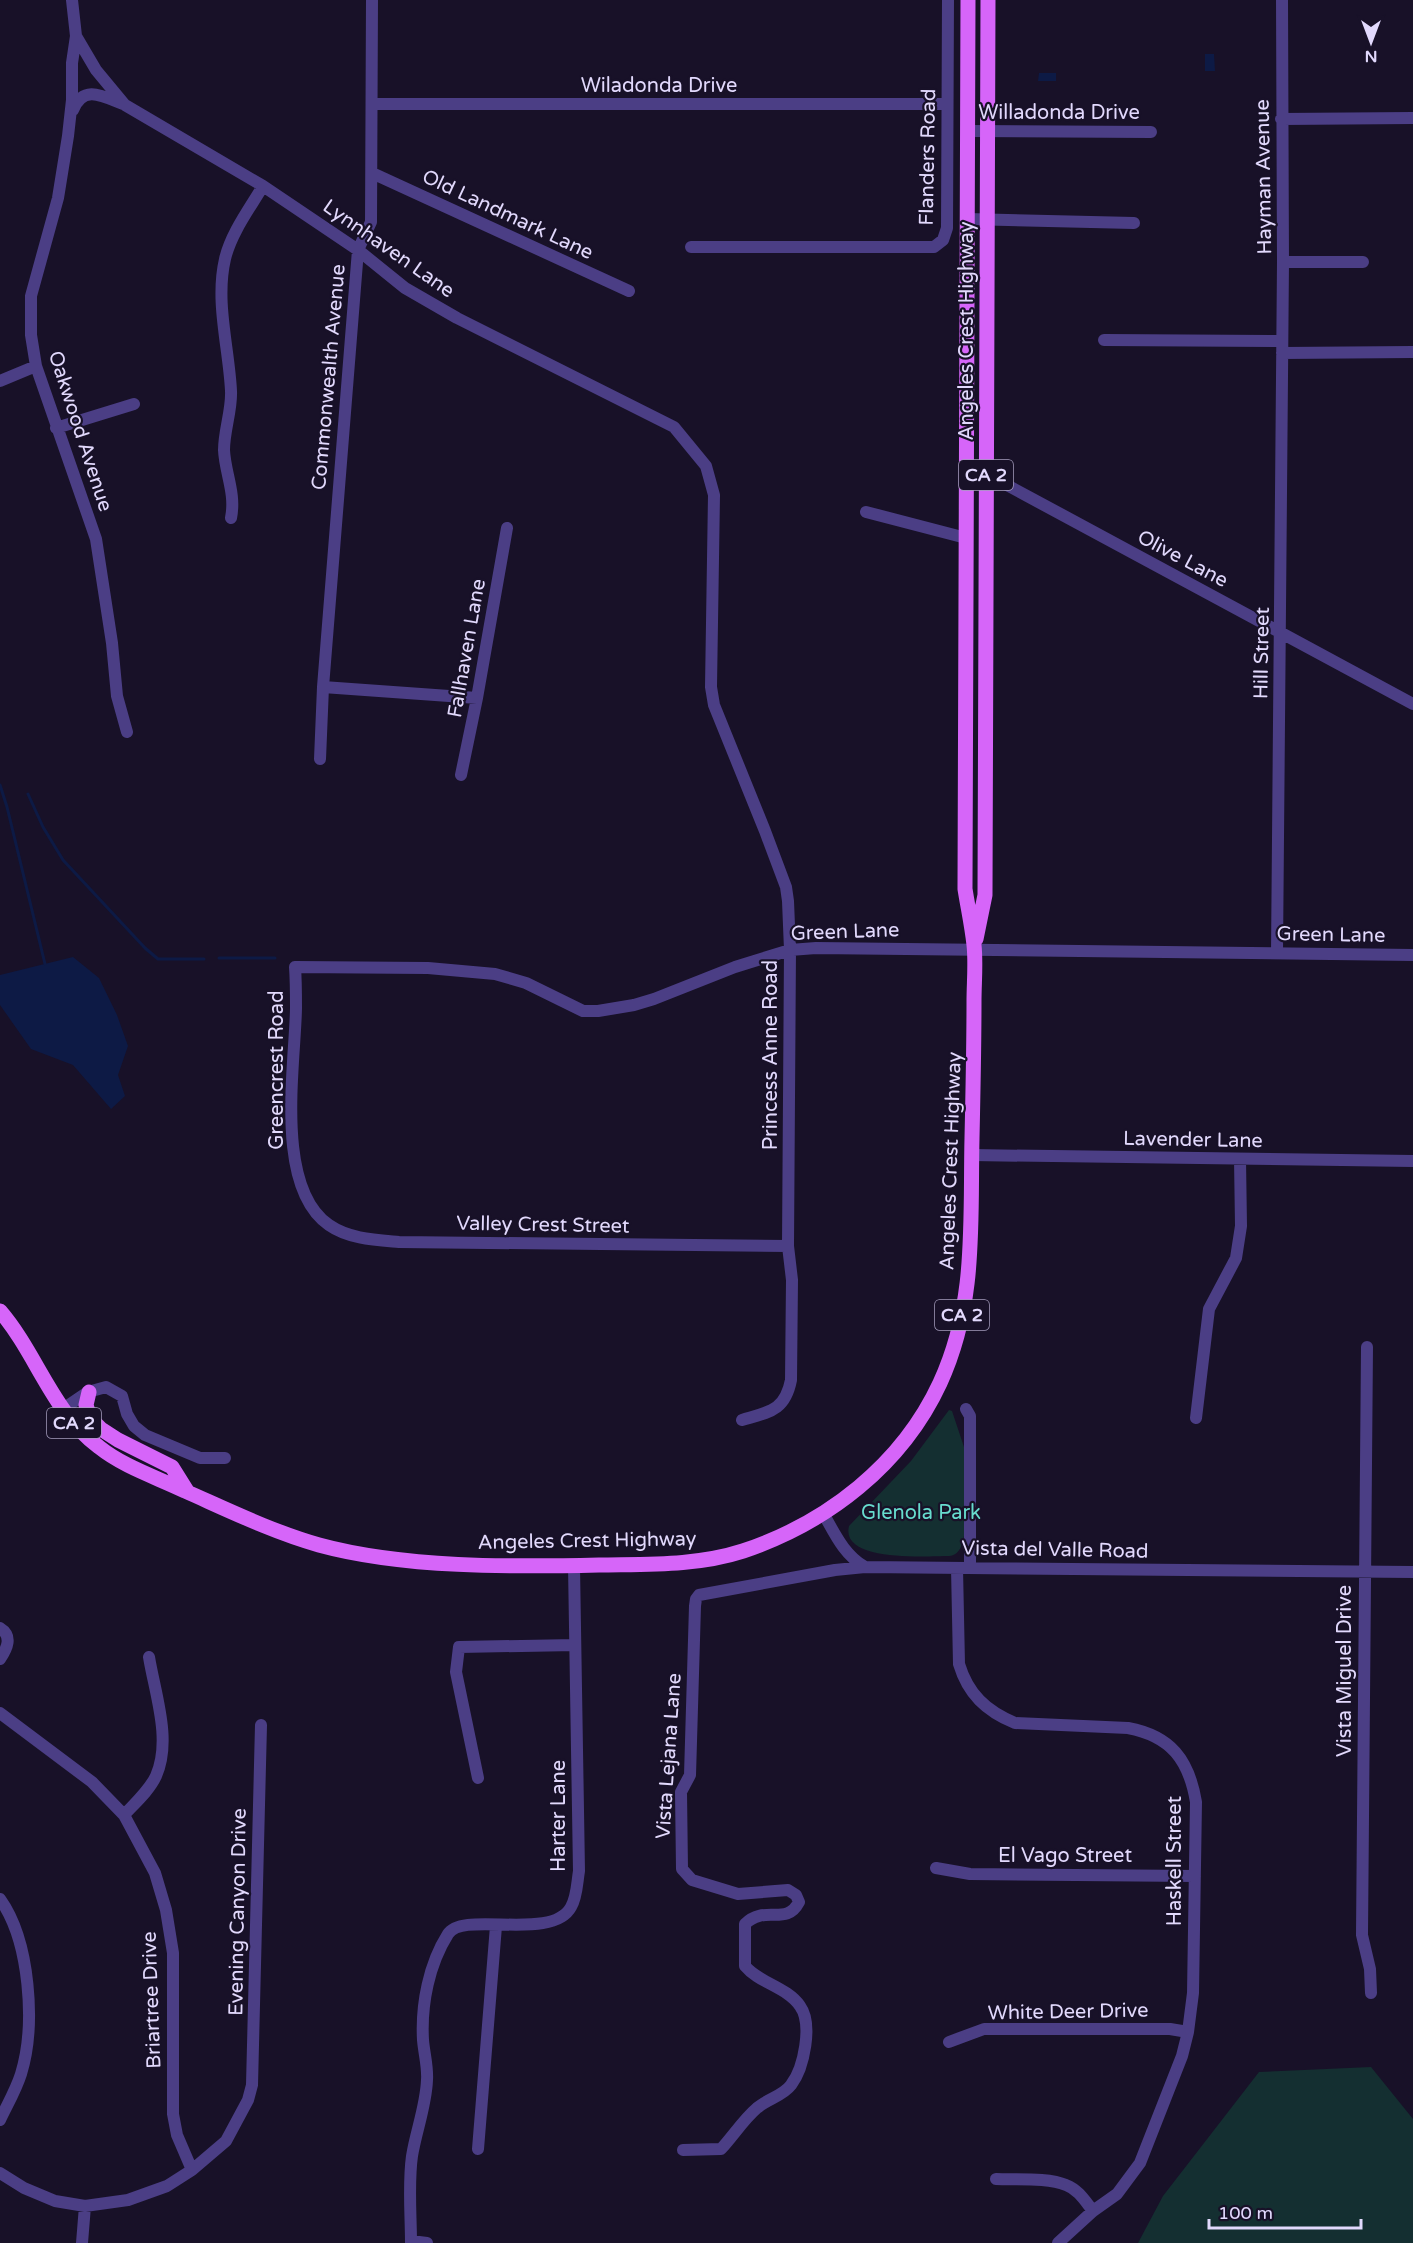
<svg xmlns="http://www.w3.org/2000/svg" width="1413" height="2243" font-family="'Varela Round',sans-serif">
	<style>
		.green { fill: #142f31 }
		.water { fill: #0d1a45 }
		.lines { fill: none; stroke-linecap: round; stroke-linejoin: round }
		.stream { stroke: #0d1a45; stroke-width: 3 }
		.minor { stroke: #4b3e85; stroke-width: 12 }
		.major { stroke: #d665f9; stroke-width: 15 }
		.labels { text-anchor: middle; stroke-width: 4.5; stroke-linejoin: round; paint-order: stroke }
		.shield { fill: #181128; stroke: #a59dbd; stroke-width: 1.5 }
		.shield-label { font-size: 18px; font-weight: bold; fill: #e2d9fd }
		.street-label { font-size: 20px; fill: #e2d9fd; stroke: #181128 }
		.park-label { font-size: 20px; fill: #67dcce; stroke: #181128 }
	</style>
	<rect width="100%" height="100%" fill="#181128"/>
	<path class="green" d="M949 1410 952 1411 965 1450 964 1536C962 1545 960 1555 949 1556 928 1556 840 1563 849 1526L911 1461Z
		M1371 2067 1413 2119V2243H1138L1163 2196 1259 2072Z"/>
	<path class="water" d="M1205 54H1214L1215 71H1205Z
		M1039 73H1056V81H1038Z
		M73 957 99 978 117 1015 128 1046 118 1075 125 1096 111 1109 73 1065 31 1049 0 1005V975Z"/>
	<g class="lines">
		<path class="stream" d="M0 785 7 807 45 964
			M28 794 43 827 63 860 145 948 158 959H204
			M219 958H275"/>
		<path class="minor" d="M72 0 76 36 72 63V100L68 136 58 198 31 296V335L36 366 96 539 112 643 117 696 127 732
			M76 36 96 70 125 105 263 186 358 250 405 288 457 318 674 427 706 466 714 495 711 687 714 705 765 831 786 887 788 901 790 950 788 1246 792 1280 791 1380C785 1411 769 1412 742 1420
			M372 104H947
			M73 110C83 84 103 96 123 104
			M1281 119 1413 118
			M968 131 1151 132
			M372 173 629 291
			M967 219 1134 223
			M691 247H934L943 240 947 228 948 0
			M1283 262H1363
			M1104 340 1282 341
			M1282 353 1413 352
			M0 381 36 366
			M56 428 134 404
			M966 463 1413 704
			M866 512 966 538
			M231 518C236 493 225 473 224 450 224 430 232 410 231 391 229 348 215 302 225 259 231 233 250 208 263 186
			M323 687 477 698
			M320 759 323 687 358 250 371 222 372 0
			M461 775 477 698 507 528
			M1277 953 1283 262 1282 0
			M972 1155 1413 1161
			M788 1246 399 1242C376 1240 349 1239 329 1225 274 1187 295 1066 296 1008 296 994 296 981 295 967L428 968 495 974 526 983 583 1011H598L634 1005 654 999 735 967 790 950 816 948 1413 955
			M1367 1347 1362 1935 1370 1969 1371 1993
			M63 1409 88 1392 106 1387 122 1396 127 1414 134 1426 145 1435 200 1458H225
			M966 1409 970 1416V1568
			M1196 1418 1209 1309 1236 1258 1241 1226 1240 1159
			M823 1513C835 1534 844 1555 865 1567
			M957 1568 959 1664C968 1694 986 1711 1015 1723L1128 1728C1171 1736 1189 1760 1196 1802L1193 1993 1188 2032 1182 2056 1140 2163 1117 2194 1093 2211 1058 2243
			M0 1628C13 1636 7 1649 0 1659
			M0 1713 92 1782 124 1815 155 1873 166 1910 173 1953V2114L177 2135 192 2170
			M478 1778 456 1672 459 1647 575 1645
			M124 1815C135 1803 149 1791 156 1776 172 1740 155 1694 149 1657
			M936 1868 970 1874 1195 1876
			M0 1899C30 1941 36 2025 21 2074 16 2090 7 2105 0 2120
			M949 2042 984 2029H1170L1188 2032
			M478 2149 496 1926
			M683 2150 721 2149C733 2136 744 2119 757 2108 767 2099 783 2096 791 2085 804 2068 813 2024 800 2006 787 1987 759 1983 745 1966V1924C765 1904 786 1927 799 1902L796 1895 788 1890 738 1894 692 1880 682 1869 681 1792 690 1775 695 1606 696 1599 699 1595 835 1570 865 1567 1413 1572
			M0 2173 24 2188 55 2201 85 2206 128 2200 167 2186 192 2170 226 2141 248 2100 252 2085 261 1725
			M996 2179C1016 2180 1048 2177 1066 2185 1079 2190 1085 2201 1093 2211
			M411 2241 427 2243
			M82 2243 85 2206
			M411 2243C411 2215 408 2184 412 2156 416 2131 426 2106 427 2080 428 2067 424 2053 423 2040 421 2004 429 1964 448 1934 463 1910 552 1942 571 1907 577 1897 577 1883 579 1871L574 1566"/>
		<path class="major" d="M976 939 985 895 988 0
			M0 1311C37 1354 52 1412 99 1447 124 1467 156 1477 185 1491 228 1510 273 1532 319 1545 403 1568 512 1567 599 1565 647 1564 697 1566 743 1551 827 1523 902 1465 940 1383 977 1303 970 1223 972 1138 973 1093 974 1047 974 1001 974 983 976 963 974 945 972 926 968 908 965 889L968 0
			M89 1392 86 1405 90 1418 101 1429 118 1440 172 1467 187 1491"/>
	</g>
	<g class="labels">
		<g class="shield">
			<rect x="959" y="460" width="54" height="30" rx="4.5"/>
			<rect x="935" y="1300" width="54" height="30" rx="4.5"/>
			<rect x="47" y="1408" width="54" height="30" rx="4.5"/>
		</g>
		<g class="shield-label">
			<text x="986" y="481">CA 2</text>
			<text x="962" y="1321">CA 2</text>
			<text x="74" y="1429">CA 2</text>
		</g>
		<g class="street-label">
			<text x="659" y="92">Wiladonda Drive</text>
			<text x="1059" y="119">Willadonda Drive</text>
			<text transform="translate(927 157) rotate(-89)" y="7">Flanders Road</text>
			<text transform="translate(1263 177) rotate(-91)" y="7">Hayman Avenue</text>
			<text transform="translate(508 214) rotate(25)" y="7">Old Landmark Lane</text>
			<text transform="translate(389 248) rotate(35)" y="7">Lynnhaven Lane</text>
			<text transform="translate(966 331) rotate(-90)" y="7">Angeles Crest Highway</text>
			<text transform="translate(328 377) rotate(-85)" y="7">Commonwealth Avenue</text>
			<text transform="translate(81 431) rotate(72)" y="7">Oakwood Avenue</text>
			<text transform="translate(1183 558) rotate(28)" y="7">Olive Lane</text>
			<text transform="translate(466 648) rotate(-80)" y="7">Fallhaven Lane</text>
			<text transform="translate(1261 653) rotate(-89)" y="7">Hill Street</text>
			<text transform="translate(845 931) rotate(-2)" y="7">Green Lane</text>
			<text transform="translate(1331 934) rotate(1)" y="7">Green Lane</text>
			<text transform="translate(770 1055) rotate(-90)" y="7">Princess Anne Road</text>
			<text transform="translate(276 1070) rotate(-90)" y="7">Greencrest Road</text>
			<text transform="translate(1193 1139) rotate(1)" y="7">Lavender Lane</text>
			<text transform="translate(950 1161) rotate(-88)" y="7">Angeles Crest Highway</text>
			<text transform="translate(543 1224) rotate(1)" y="7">Valley Crest Street</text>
			<text transform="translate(587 1540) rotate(-1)" y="7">Angeles Crest Highway</text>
			<text transform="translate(1055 1549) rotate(1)" y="7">Vista del Valle Road</text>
			<text transform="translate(1344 1671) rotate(-90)" y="7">Vista Miguel Drive</text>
			<text transform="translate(668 1756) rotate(-86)" y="7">Vista Lejana Lane</text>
			<text transform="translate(558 1816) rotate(-90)" y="7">Harter Lane</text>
			<text x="1065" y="1862">El Vago Street</text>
			<text transform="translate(1174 1861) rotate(-90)" y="7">Haskell Street</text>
			<text transform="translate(237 1912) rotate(-89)" y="7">Evening Canyon Drive</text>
			<text transform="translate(151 2000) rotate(-92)" y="7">Briartree Drive</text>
			<text transform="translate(1068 2011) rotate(-1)" y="7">White Deer Drive</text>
		</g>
		<g class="park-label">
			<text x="921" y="1519">Glenola Park</text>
		</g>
	</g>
	<g transform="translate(1371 42) rotate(180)" stroke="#181128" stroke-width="4.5" paint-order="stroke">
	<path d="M0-4.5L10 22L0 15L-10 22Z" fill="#e2d9fd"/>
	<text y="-9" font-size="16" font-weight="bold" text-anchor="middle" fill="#e2d9fd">N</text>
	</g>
	<path d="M1209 2219v9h152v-9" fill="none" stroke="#e2d9fd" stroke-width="3"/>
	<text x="1218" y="2219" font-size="18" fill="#e2d9fd" stroke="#181128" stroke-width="4.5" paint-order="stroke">100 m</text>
</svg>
